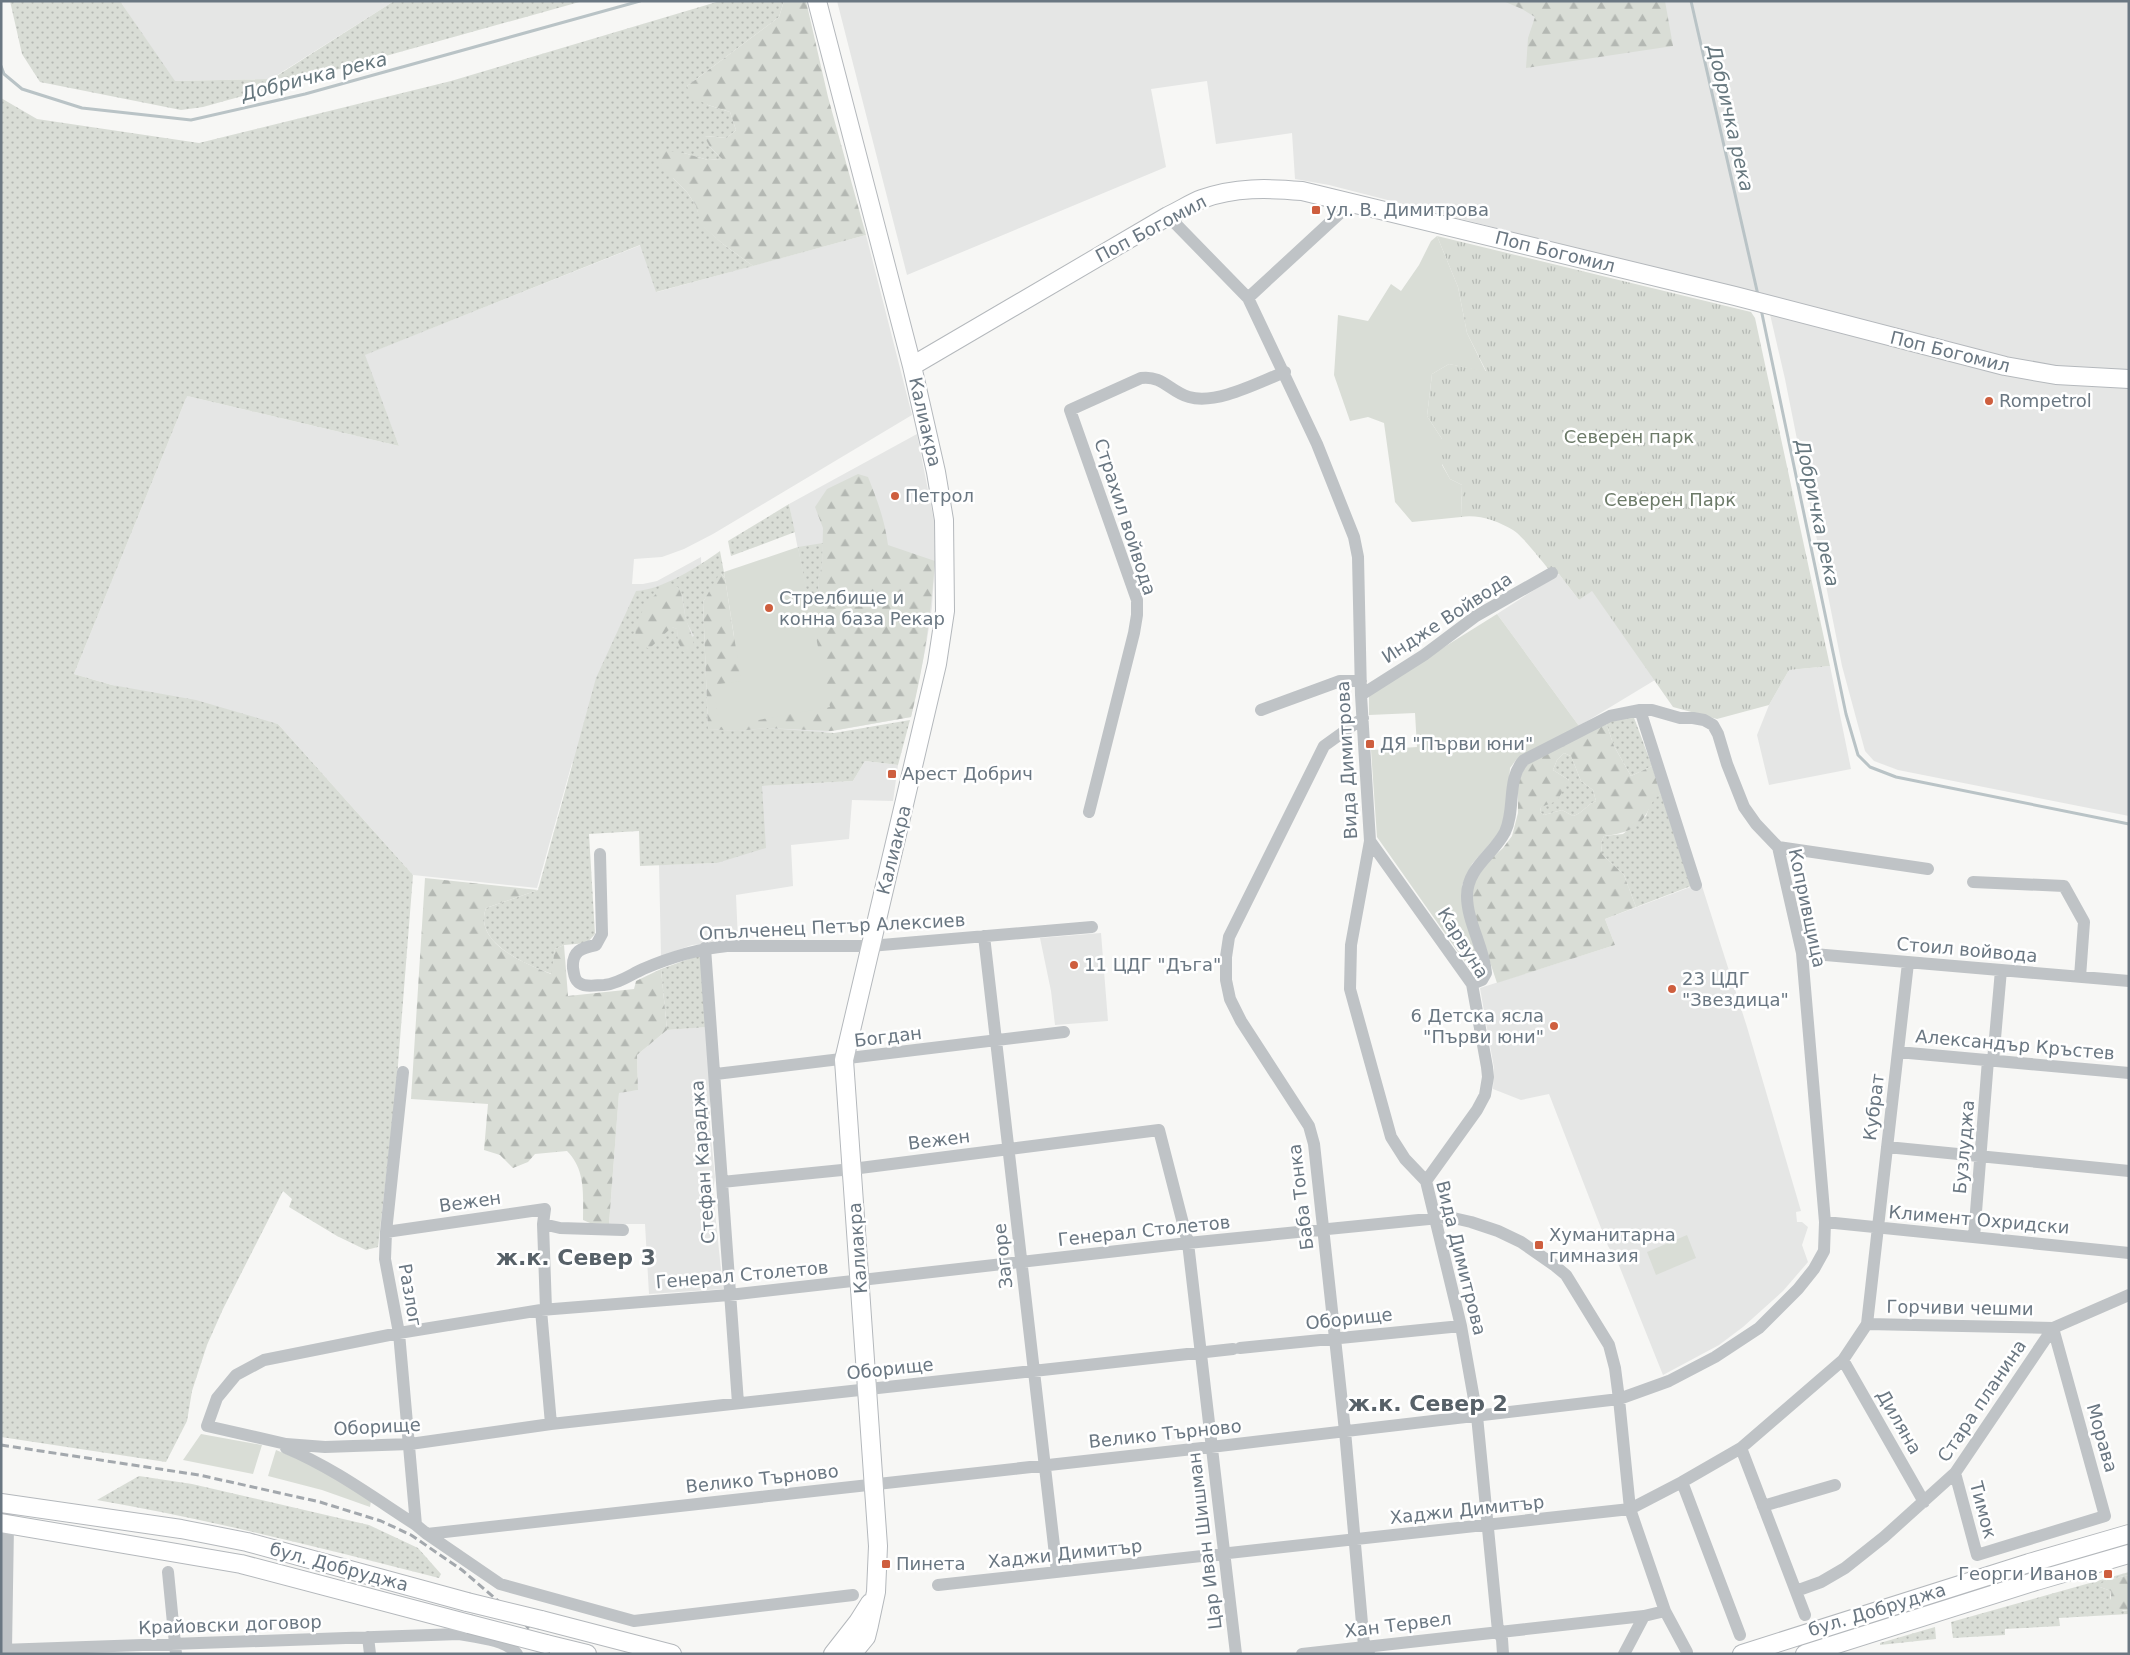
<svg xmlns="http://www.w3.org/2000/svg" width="2130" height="1655" font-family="'DejaVu Sans',sans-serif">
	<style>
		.built { fill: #e5e6e5 }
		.grass { fill: url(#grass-dots); fill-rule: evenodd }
		.forest { fill: url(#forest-firs); fill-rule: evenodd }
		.park { fill: url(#park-tufts) }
		.garden { fill: #d9ddd6 }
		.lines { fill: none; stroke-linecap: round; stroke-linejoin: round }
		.stream { stroke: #b9c3c6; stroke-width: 3 }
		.secondary-casing { stroke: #b4b8bc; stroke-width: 20 }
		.street { stroke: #bfc3c6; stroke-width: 12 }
		.secondary { stroke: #fff; stroke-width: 18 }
		.rail { stroke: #a3a8ad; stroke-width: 3; stroke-dasharray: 8 4; stroke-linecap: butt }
		.secondary-bridge-casing { stroke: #b4b8bc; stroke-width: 20; stroke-linecap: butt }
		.secondary-bridge { stroke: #fff; stroke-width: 18 }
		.poi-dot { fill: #ce5e3e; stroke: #fff; stroke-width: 2 }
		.labels { text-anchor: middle; stroke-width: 5; stroke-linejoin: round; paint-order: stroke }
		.poi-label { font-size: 18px; fill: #6a7782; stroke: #fff; text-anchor: start }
		.street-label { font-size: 18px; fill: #6a7782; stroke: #fff }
		.park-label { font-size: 18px; fill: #6c7a68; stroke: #fff }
		.water-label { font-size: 19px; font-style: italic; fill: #66777e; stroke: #fff }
		.district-label { font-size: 22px; font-weight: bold; fill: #576168; stroke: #fff }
	</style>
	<defs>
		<pattern id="grass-dots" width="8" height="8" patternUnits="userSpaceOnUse" patternTransform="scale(1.25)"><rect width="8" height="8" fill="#d9ddd6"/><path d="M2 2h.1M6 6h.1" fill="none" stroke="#b4b8b3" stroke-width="1.8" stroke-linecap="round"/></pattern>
		<pattern id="forest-firs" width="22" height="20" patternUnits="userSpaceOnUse" patternTransform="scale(1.25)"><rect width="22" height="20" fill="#d9ddd6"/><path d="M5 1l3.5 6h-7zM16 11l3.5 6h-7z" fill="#b4b8b3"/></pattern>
		<pattern id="park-tufts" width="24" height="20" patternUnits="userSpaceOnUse" patternTransform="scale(1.25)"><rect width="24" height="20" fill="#d9ddd6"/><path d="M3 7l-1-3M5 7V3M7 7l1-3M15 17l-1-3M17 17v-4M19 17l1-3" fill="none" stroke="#b4b8b3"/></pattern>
	</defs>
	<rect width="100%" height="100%" fill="#f7f7f5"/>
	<path class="built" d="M120 1H394L271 79 174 81Z
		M837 1H2129V816L1898 770 1874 761 1865 751 1842 666 1785 379 1766 297 1329 185 1295 179 1292 133 1216 144 1207 81 1151 89 1166 167 907 275Z
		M866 235 912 415 713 534 684 549 662 557 634 559 632 584H643L657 581 701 557 708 729 822 670 789 504 917 434 934 521 935 561 932 607 926 646 911 717 714 752 572 763 537 888 413 875 278 724 112 685 74 674 187 396 399 446 364 355 641 245 657 292Z
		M1559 574 1579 600 1592 590 1655 680 1579 726 1497 614Z
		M1830 666 1851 769 1769 785 1757 735 1769 705 1789 670Z
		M865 761 898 765 893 801 852 800 849 839 791 845 793 886 736 895 738 941 692 945 661 956 659 865 717 863 762 786 853 781Z
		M1701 883 1747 1027 1801 1211 1796 1212 1797 1222H1802L1808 1227 1802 1245 1808 1262 1783 1291 1743 1327 1719 1345 1663 1375 1618 1263 1608 1246 1549 1094 1521 1100 1493 1089 1494 1068 1480 988 1615 945 1605 919Z
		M1101 933 1108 1021 1055 1025 1051 991 1040 938Z
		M705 1027 710 1082V1126L715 1177 713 1192 723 1289 649 1294 645 1224H609L619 1092 638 1090 637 1055 667 1030Z"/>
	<path class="grass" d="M10 1H120L175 81 272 79 394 1H583L203 107 181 110 40 82 22 54Z
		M720 1H784L779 17 687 86 708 105 730 112 736 130 727 138 705 136 710 147 722 159 708 160 684 153 673 178 687 192 696 206 702 225 723 244 753 266 656 292 640 245 365 355 399 446 187 396 74 674 112 685 196 700 278 724 413 875 396 1090 378 1247 366 1250 337 1236 289 1207 292 1199 283 1191 223 1309 207 1345 192 1391 187 1421 166 1462 1 1437V98L37 119 199 143 451 81Z
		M789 504 795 532 731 556 728 541Z
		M823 543 822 566 818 580 819 599 810 611 798 547Z
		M720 551 725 578 721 574 703 602 708 729 738 731 767 728 834 733 910 720 898 765 865 761 853 781 762 786 766 848 717 863 640 866 639 831 589 834 595 934 587 943 564 945 555 949 552 974C526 964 473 943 486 908L538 890 596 678 636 591C662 590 699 566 720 551ZM682 594 686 621 694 636 678 642 677 629 672 627Z
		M1633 715 1652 766 1631 776 1614 746 1606 723Z
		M1564 753 1571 756 1581 781 1593 790 1596 801C1586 805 1583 813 1573 816L1562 810 1544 815 1540 812 1541 807 1569 780 1553 770 1557 760Z
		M1661 794 1691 886 1636 907 1624 875 1602 854 1601 843 1604 836 1623 834 1646 816 1652 799Z
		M697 956 701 957 707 1027 667 1030 661 969Z
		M139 1476 192 1484 369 1525 418 1548 441 1574 439 1578C325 1549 213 1520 97 1500Z
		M2129 1572V1575L2107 1580 2100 1587 2111 1591 2110 1599 2123 1611 2129 1610V1614L2059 1618 2060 1626 2005 1629V1635L1953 1638 1951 1622Z
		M1935 1627 1936 1639 1880 1645V1643Z"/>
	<path class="forest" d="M784 1H806L828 97 866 235 753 266 723 244 701 225 696 206 687 192 673 178 660 162V150L684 153 708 160 722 159 710 147 704 136 727 138 736 130 730 112 708 105 690 96 687 86 779 17Z
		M1503 1H1665L1673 46 1526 68 1528 38 1535 17 1522 9Z
		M858 474 868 477C877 499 885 521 888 545L935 561C931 614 924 666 911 717L831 731 766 728 738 731 708 729 703 602 720 573 725 578 734 637 822 670 810 611 819 599 818 580 822 566 823 528 815 507 827 489Z
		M666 584 678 587C684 597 683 608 686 619 689 629 693 636 694 647L691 651 683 652 678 642 677 629 672 627 649 649 636 642C632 618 649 600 666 584Z
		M1606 723 1614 746 1631 776 1652 766 1661 794C1651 800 1651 807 1645 816 1635 831 1620 834 1604 836L1601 843 1602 854 1624 875 1636 907 1605 919 1615 945 1497 983 1472 908V885L1488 862 1503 848 1512 836 1518 813V782L1526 765ZM1564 753 1571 756 1581 781 1593 790 1596 801C1586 805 1583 813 1573 816L1562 810 1544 815 1540 812 1541 807 1557 801 1569 780 1553 770 1557 760Z
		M425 878 538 890 486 908C473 943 526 964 551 974L555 949 564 945 568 996 634 989 636 981 661 969 667 1030 637 1055 638 1090 619 1093 609 1224 590 1223 583 1220C583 1195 586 1170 567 1151L535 1154 528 1162 513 1168 500 1155 484 1150 488 1104 411 1099Z
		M2129 1575V1610L2116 1611 2110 1607C2109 1601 2112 1597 2111 1591L2100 1587V1584L2107 1580Z"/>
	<path class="park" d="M1437 236 1751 312 1755 318 1830 666 1789 670 1769 705 1717 719 1673 707 1592 591 1579 600 1559 574 1552 573C1543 563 1523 536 1513 530 1498 521 1478 514 1461 517L1462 485 1450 479 1442 464V439L1427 416 1432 374 1449 364 1486 371 1467 333 1458 287Z"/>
	<path class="garden" d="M1437 236 1458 287 1467 333 1486 372 1449 364 1432 374 1427 416 1442 439V465L1450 479 1462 485 1461 517 1412 522 1395 502 1384 423 1368 417 1350 421 1334 375 1338 315 1368 321 1391 284 1401 291 1419 265 1431 241Z
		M798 547 830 707 720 727 713 685 741 681 724 572Z
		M1497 614 1579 726 1516 760 1510 768 1507 813 1499 833 1472 864 1462 885 1482 965 1470 969 1377 837 1371 750 1417 747 1415 713 1369 715V694Z
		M1687 1235 1696 1258 1656 1275 1647 1252Z
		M201 1434 262 1445 253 1474 183 1460Z
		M276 1450 313 1465 371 1501 370 1507 322 1490 268 1476Z"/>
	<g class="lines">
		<path class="stream" d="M1691 1 1758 295
			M1 66 4 74 22 89 82 108 191 120 305 94 640 1
			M1761 309 1846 714 1858 755 1870 767 1896 777 2129 824"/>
		<g class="secondary-casing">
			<path id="secondary" d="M817 1 912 366 936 472 944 520 945 611 937 664 844 1060 878 1546 876 1592 869 1625 866 1637 852 1654
				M912 366 1168 216C1179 211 1191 203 1202 199 1235 187 1268 188 1302 191L1735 296 2005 366 2056 375 2129 379
				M1 1503 181 1529 247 1542 467 1602
				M1 1523 241 1564 469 1624
				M541 1620 672 1654
				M546 1644 587 1654
				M833 1654 858 1622 870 1603
				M1742 1654 2029 1563 2129 1534
				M1805 1654 2036 1581 2129 1554"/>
		</g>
		<path class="street" d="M1168 216 1248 298 1317 444 1354 537 1358 557 1361 695 1370 841 1351 945 1350 989 1391 1137 1405 1159 1426 1181 1461 1326 1477 1416 1498 1631 1502 1639 1503 1654
			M1248 298 1351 203
			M1361 695 1424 655 1476 616 1552 573
			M1261 710 1340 681H1361
			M1363 718 1324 746 1229 937 1226 957V980L1230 999 1241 1021 1309 1126 1314 1144 1345 1431 1364 1646 1369 1654
			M1089 812 1134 633 1137 615V600L1070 410 1141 378C1163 375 1170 392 1189 397 1217 405 1259 382 1285 372
			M1370 841 1472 984 1487 1067 1488 1077 1485 1095 1477 1110 1426 1181
			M1778 847 1928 869
			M600 854 602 934 596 945C581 948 572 951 573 968 574 973 574 979 578 982 584 988 596 985 604 985 618 984 630 975 643 969 671 957 697 949 727 946H870L1092 927
			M1973 882 2064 886 2084 922 2080 977
			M984 936 1057 1572
			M705 948 738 1403
			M1802 953 2129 981
			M1472 984 1482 980 1486 973C1484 947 1467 922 1467 896 1467 868 1493 855 1505 832 1516 809 1506 779 1524 760L1610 716 1640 710 1696 885
			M1898 1052 2129 1073
			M1993 1061 2001 970
			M403 1072 386 1232 385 1259 399 1333 416 1525
			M716 1074 1064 1032
			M1887 1147 2129 1171
			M722 1182 852 1169 1159 1130 1188 1243 1236 1654
			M1825 1222 2129 1253
			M543 1224 560 1228 623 1230
			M386 1232 545 1209 543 1224 546 1309
			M1974 1237 1988 1060
			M541 1310 551 1424
			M1867 1324 2053 1328 2105 1516 1977 1555 1955 1473
			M1240 1348 1461 1326
			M1233 1349 551 1424 410 1444 325 1447 286 1444 207 1426 217 1398 236 1375 264 1360 399 1333 541 1310 729 1295 1188 1243 1449 1217 1471 1222 1498 1231 1521 1242 1554 1265 1566 1275 1609 1345 1615 1368 1619 1399 1630 1509 1665 1611 1687 1652
			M1843 1360 1924 1502
			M286 1448C332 1467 374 1498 416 1525L427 1534 500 1584 634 1621 853 1595
			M1741 1448 1805 1615
			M1682 1482 1740 1635
			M1763 1506 1835 1485
			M427 1534 1211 1447 1619 1399 1669 1381 1715 1357 1759 1328 1798 1289 1814 1269 1824 1251 1825 1222 1802 953 1778 847 1756 824 1744 807 1727 764 1718 734 1713 725 1704 720 1693 718H1680L1652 710H1640
			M168 1572 176 1654
			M938 1585 1630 1509 1682 1482 1741 1448 1843 1360 1867 1324 1908 963
			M1796 1591 1821 1582 1845 1568 1884 1537 1955 1473 2053 1328 2129 1295
			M368 1637 370 1654
			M1 1650 459 1634C476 1637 507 1640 517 1654
			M6 1650 8 1525
			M1302 1654 1644 1616 1665 1611
			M1624 1654 1644 1616"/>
		<use href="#secondary" class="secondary"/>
		<path class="rail" d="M1 1445 199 1475 320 1502 381 1521 411 1535 462 1570 525 1624 549 1654"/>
		<g class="secondary-bridge-casing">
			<path id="secondary-bridge" d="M467 1602 541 1620
				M469 1624 546 1644"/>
		</g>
		<use href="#secondary-bridge" class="secondary-bridge"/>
	</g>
	<g class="poi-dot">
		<rect x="1311" y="205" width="10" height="10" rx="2.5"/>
		<circle cx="1989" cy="401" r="5"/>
		<circle cx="895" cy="496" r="5"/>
		<circle cx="769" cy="608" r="5"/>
		<rect x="1365" y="739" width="10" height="10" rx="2.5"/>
		<rect x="887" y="769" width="10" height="10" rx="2.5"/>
		<circle cx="1074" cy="965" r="5"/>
		<circle cx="1672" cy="989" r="5"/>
		<circle cx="1554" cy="1026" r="5"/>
		<rect x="1534" y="1240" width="10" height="10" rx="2.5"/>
		<rect x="881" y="1559" width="10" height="10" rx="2.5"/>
		<rect x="2103" y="1569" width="10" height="10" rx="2.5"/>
	</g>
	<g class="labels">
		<g class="poi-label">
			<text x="1326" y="216">ул. В. Димитрова</text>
			<text x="1999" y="407">Rompetrol</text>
			<text x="905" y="502">Петрол</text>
			<text x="779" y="604">Стрелбище и<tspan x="779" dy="21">конна база Рекар</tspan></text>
			<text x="1380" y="750">ДЯ "Първи юни"</text>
			<text x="902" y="780">Арест Добрич</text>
			<text x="1084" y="971">11 ЦДГ "Дъга"</text>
			<text x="1682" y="985">23 ЦДГ<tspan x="1682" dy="21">"Звездица"</tspan></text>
			<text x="1544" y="1022" text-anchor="end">6 Детска ясла<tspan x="1544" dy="21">"Първи юни"</tspan></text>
			<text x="1549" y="1241">Хуманитарна<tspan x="1549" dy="21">гимназия</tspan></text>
			<text x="896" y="1570">Пинета</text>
			<text x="2098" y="1580" text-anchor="end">Георги Иванов</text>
		</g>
		<g class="street-label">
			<text transform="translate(1151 229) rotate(-28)" y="6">Поп Богомил</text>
			<text transform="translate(1555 252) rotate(14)" y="6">Поп Богомил</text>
			<text transform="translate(1950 352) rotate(14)" y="6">Поп Богомил</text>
			<text transform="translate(925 422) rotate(77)" y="6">Калиакра</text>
			<text transform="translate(1125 517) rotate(72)" y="6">Страхил войвода</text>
			<text transform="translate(1447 618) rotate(-33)" y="6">Индже Войвода</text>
			<text transform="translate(1347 760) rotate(-93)" y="6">Вида Димитрова</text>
			<text transform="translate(894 850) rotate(-76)" y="6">Калиакра</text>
			<text transform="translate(1807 908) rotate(78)" y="6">Копривщица</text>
			<text transform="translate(832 927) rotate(-3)" y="6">Опълченец Петър Алексиев</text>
			<text transform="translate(1463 943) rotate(58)" y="6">Карвуна</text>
			<text transform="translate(1967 950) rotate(5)" y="6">Стоил войвода</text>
			<text transform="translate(888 1037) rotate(-7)" y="6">Богдан</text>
			<text transform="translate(2015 1045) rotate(5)" y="6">Александър Кръстев</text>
			<text transform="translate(1874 1107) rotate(-83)" y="6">Кубрат</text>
			<text transform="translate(939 1140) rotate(-7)" y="6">Вежен</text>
			<text transform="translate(1964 1147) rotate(-85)" y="6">Бузлуджа</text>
			<text transform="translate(703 1162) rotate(-94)" y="6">Стефан Караджа</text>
			<text transform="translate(1301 1197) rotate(-97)" y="6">Баба Тонка</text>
			<text transform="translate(470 1202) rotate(-8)" y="6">Вежен</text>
			<text transform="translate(1979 1220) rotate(5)" y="6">Климент Охридски</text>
			<text transform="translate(1144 1231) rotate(-6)" y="6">Генерал Столетов</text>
			<text transform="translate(858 1248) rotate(-94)" y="6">Калиакра</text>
			<text transform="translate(1003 1256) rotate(-96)" y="6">Загоре</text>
			<text transform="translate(1461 1258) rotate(76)" y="6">Вида Димитрова</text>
			<text transform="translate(742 1275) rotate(-5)" y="6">Генерал Столетов</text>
			<text transform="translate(410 1295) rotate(80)" y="6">Разлог</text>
			<text transform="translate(1960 1308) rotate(1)" y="6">Горчиви чешми</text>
			<text transform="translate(1349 1319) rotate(-6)" y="6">Оборище</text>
			<text transform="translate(890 1369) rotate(-6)" y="6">Оборище</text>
			<text transform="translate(1982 1401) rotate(-56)" y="6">Стара планина</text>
			<text transform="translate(1899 1422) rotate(60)" y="6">Диляна</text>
			<text transform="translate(377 1427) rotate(-3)" y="6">Оборище</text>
			<text transform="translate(1165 1434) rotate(-6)" y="6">Велико Търново</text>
			<text transform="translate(2102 1438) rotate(74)" y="6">Морава</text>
			<text transform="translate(762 1479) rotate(-6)" y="6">Велико Търново</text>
			<text transform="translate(1467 1510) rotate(-6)" y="6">Хаджи Димитър</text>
			<text transform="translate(1983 1510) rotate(75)" y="6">Тимок</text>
			<text transform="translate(1205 1541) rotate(-97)" y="6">Цар Иван Шишман</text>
			<text transform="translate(1065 1554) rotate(-6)" y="6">Хаджи Димитър</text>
			<text transform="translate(339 1567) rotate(15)" y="6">бул. Добруджа</text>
			<text transform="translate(1877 1610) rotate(-17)" y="6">бул. Добруджа</text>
			<text transform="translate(230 1625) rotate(-2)" y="6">Крайовски договор</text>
			<text transform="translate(1398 1625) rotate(-7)" y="6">Хан Тервел</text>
		</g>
		<g class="park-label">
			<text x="1629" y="443">Северен парк</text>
			<text x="1670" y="506">Северен Парк</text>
		</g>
		<g class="water-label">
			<text transform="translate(314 76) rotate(-14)" y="7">Добричка река</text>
			<text transform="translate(1731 118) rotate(77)" y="7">Добричка река</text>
			<text transform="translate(1818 513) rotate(78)" y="7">Добричка река</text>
		</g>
		<g class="district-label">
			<text x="576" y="1265">ж.к. Север 3</text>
			<text x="1428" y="1411">ж.к. Север 2</text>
		</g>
	</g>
	<rect width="2130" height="1655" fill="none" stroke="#6a7782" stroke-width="5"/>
</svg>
